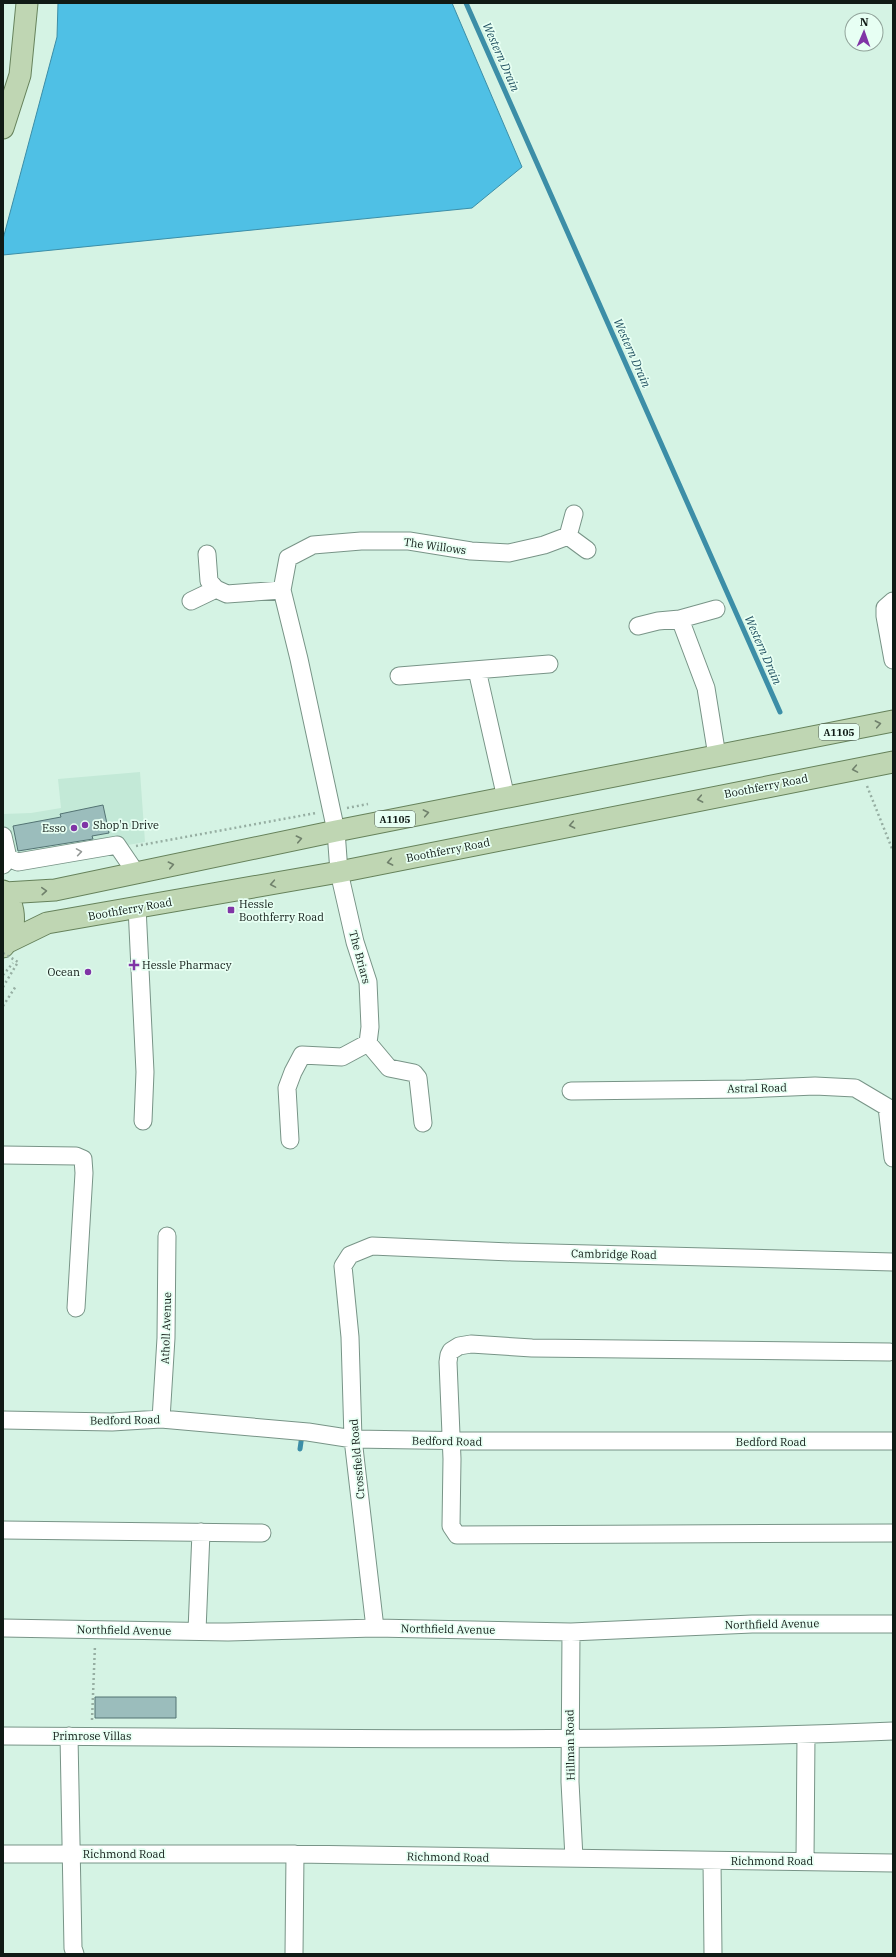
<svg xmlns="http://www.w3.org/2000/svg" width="896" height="1957" font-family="'IBM Plex Serif',serif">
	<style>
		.built { fill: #c3e9d7 }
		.water { fill: #4fc0e5; stroke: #3c8ea7 }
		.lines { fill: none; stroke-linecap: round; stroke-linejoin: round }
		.stream { stroke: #3c8ea7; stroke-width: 5 }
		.building { fill: #9bbdbc; stroke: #537373 }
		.minor-casing { stroke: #789487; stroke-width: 19 }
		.major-casing { stroke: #66825b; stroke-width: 23 }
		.path { stroke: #96aea2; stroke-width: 2.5; stroke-dasharray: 2 3; stroke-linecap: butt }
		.minor { stroke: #fff; stroke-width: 17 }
		.major { stroke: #bfd6b3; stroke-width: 21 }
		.path-bridge { stroke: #96aea2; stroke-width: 2.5; stroke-dasharray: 2 3; stroke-linecap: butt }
		.oneway { stroke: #70816c }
		.oneway2 { stroke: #939896 }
		.poi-dot { fill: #8035a6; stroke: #e7fff3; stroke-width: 1.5 }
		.labels { text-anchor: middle; stroke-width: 3.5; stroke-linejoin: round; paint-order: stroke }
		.shield { fill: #e7fff3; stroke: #505f58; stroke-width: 1 }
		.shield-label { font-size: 10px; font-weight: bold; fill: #101a15 }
		.street-label { font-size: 11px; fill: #101a15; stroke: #e7fff3 }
		.poi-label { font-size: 11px; fill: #101a15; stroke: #e7fff3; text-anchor: start }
		.water-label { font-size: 12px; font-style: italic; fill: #1e4e5e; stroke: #e7fff3 }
	</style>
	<rect width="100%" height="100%" fill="#d5f3e4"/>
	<path class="built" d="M140 772 145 842 65 856 3 855V814L31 813 61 808 58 779Z"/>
	<path class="water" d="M58 3H452L522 167 472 208 3 255V239L57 37Z"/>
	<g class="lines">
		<path class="stream" d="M466 3 780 712
			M300 1449 302 1435"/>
	</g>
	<path class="building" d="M103 805 109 833 92 836 93 839 18 851 13 826 61 817 60 814Z
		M95 1697H176V1718H95Z"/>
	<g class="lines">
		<g class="minor-casing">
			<path id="minor" d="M574 514 568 536 587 550
				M207 554 209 581 216 589 227 594 282 590
				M191 601 216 589
				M893 601 885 608V616L893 660
				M680 619 706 688 717 756
				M638 626 658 621 680 619 716 609
				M477 670 506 798
				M399 676 549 664
				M3 836 8 858
				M3 865 8 858 18 862 117 845 136 873
				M137 907 145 1072 143 1121
				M368 1043 389 1068 414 1073 418 1078 423 1123
				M571 1091 746 1089 815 1086 855 1088 887 1107
				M887 1107 893 1158
				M290 1140 287 1088 293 1072 302 1055 342 1057 368 1043 370 1027 368 982 355 942 339 872 336 831 299 659 282 590 288 558 313 545 361 541H409L471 551 509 553 544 545 568 536
				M3 1155 76 1156 83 1159 84 1173 76 1308
				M890 1352 532 1348 471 1344 459 1346 451 1351 449 1355 448 1362 452 1459 451 1526 457 1535 893 1533
				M161 1419 166 1338 167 1236
				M3 1420 112 1422 161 1419 308 1432 353 1439 480 1441H893
				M3 1530 262 1533
				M3 1628 228 1632 375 1628 571 1632 752 1624H893
				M375 1628 353 1439 350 1337 343 1266 350 1255 372 1246 512 1252 893 1262
				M197 1631 201 1532
				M571 1632 570 1782 574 1858
				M3 1736C300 1737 597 1744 893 1731
				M69 1736 73 1948 75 1954
				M3 1854H295L893 1863
				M712 1861 713 1954
				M805 1861 806 1735
				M294 1954 295 1854"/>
		</g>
		<g class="major-casing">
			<path id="major" d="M3 128 20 75 27 3
				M3 891C17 906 17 932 3 947
				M5 893 55 890 336 831 893 721
				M6 943 47 923 339 872 893 762"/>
		</g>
		<path class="path" d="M867 786 893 851
			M347 808 368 804
			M136 846 316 813
			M3 975 13 963
			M3 987 18 962
			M3 1006 16 986
			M92 1720 95 1645"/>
		<use href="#minor" class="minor"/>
		<use href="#major" class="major"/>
		<path class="path-bridge" d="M3 953 18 962"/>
	</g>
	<defs><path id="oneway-chevron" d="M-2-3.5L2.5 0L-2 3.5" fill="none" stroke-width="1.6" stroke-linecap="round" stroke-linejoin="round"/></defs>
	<g class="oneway">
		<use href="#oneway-chevron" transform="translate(878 724) rotate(-11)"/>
		<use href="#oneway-chevron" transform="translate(855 769) rotate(170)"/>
		<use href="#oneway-chevron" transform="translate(700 799) rotate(169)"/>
		<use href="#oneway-chevron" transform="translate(426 813) rotate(-11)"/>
		<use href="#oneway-chevron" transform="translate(572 825) rotate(169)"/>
		<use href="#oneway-chevron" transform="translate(299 839) rotate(-12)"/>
		<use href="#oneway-chevron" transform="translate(390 862) rotate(169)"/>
		<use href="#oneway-chevron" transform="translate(171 865) rotate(-12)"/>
		<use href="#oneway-chevron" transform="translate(273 884) rotate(170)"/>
		<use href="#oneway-chevron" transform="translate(44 891) rotate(-4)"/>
	</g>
	<use class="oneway2" href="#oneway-chevron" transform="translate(79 852) rotate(-9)"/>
	<g class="poi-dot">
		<circle cx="85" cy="825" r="4"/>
		<circle cx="74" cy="828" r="4"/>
		<rect x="227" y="906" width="8" height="8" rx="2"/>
		<path d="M132 959h4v4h4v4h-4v4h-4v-4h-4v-4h4z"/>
		<circle cx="88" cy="972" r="4"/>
	</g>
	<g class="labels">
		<g class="shield">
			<rect x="819" y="724" width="40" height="16" rx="3"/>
			<rect x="375" y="811" width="40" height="16" rx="3"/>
		</g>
		<g class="shield-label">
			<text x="839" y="736">A1105</text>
			<text x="395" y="823">A1105</text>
		</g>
		<g class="street-label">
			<text transform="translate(435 546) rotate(8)" y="4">The Willows</text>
			<text transform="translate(766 786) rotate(-11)" y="4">Boothferry Road</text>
			<text transform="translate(448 850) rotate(-11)" y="4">Boothferry Road</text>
			<text transform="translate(130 909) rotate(-10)" y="4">Boothferry Road</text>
			<text transform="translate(360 957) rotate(75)" y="4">The Briars</text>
			<text transform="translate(757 1088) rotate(-1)" y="4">Astral Road</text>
			<text transform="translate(614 1254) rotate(1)" y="4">Cambridge Road</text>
			<text transform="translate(166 1328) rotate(-88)" y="4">Atholl Avenue</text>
			<text transform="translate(125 1420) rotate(-1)" y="4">Bedford Road</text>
			<text transform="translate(447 1441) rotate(1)" y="4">Bedford Road</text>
			<text x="771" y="1446">Bedford Road</text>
			<text transform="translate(357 1459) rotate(-95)" y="4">Crossfield Road</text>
			<text transform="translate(772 1624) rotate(-1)" y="4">Northfield Avenue</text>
			<text transform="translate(448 1629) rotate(1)" y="4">Northfield Avenue</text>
			<text transform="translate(124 1630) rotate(1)" y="4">Northfield Avenue</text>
			<text x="92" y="1740">Primrose Villas</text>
			<text transform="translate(570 1745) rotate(-91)" y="4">Hillman Road</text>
			<text x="124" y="1858">Richmond Road</text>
			<text transform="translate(448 1857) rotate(1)" y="4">Richmond Road</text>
			<text x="772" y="1865">Richmond Road</text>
		</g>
		<g class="poi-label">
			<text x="93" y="829">Shop'n Drive</text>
			<text x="66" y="832" text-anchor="end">Esso</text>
			<text x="239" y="908">Hessle<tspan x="239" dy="13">Boothferry Road</tspan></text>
			<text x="142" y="969">Hessle Pharmacy</text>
			<text x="80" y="976" text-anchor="end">Ocean</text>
		</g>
		<g class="water-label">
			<text transform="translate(501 57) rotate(66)" y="4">Western Drain</text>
			<text transform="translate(632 353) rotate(66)" y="4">Western Drain</text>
			<text transform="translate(763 650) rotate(66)" y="4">Western Drain</text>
		</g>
	</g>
	<rect width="896" height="1957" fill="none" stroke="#101a15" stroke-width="8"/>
	<g transform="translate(864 32) rotate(2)"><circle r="19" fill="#e7fff3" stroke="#91a39a"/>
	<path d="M0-3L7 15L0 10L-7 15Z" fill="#8035a6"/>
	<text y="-6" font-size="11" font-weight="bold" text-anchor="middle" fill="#101a15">N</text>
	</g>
</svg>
